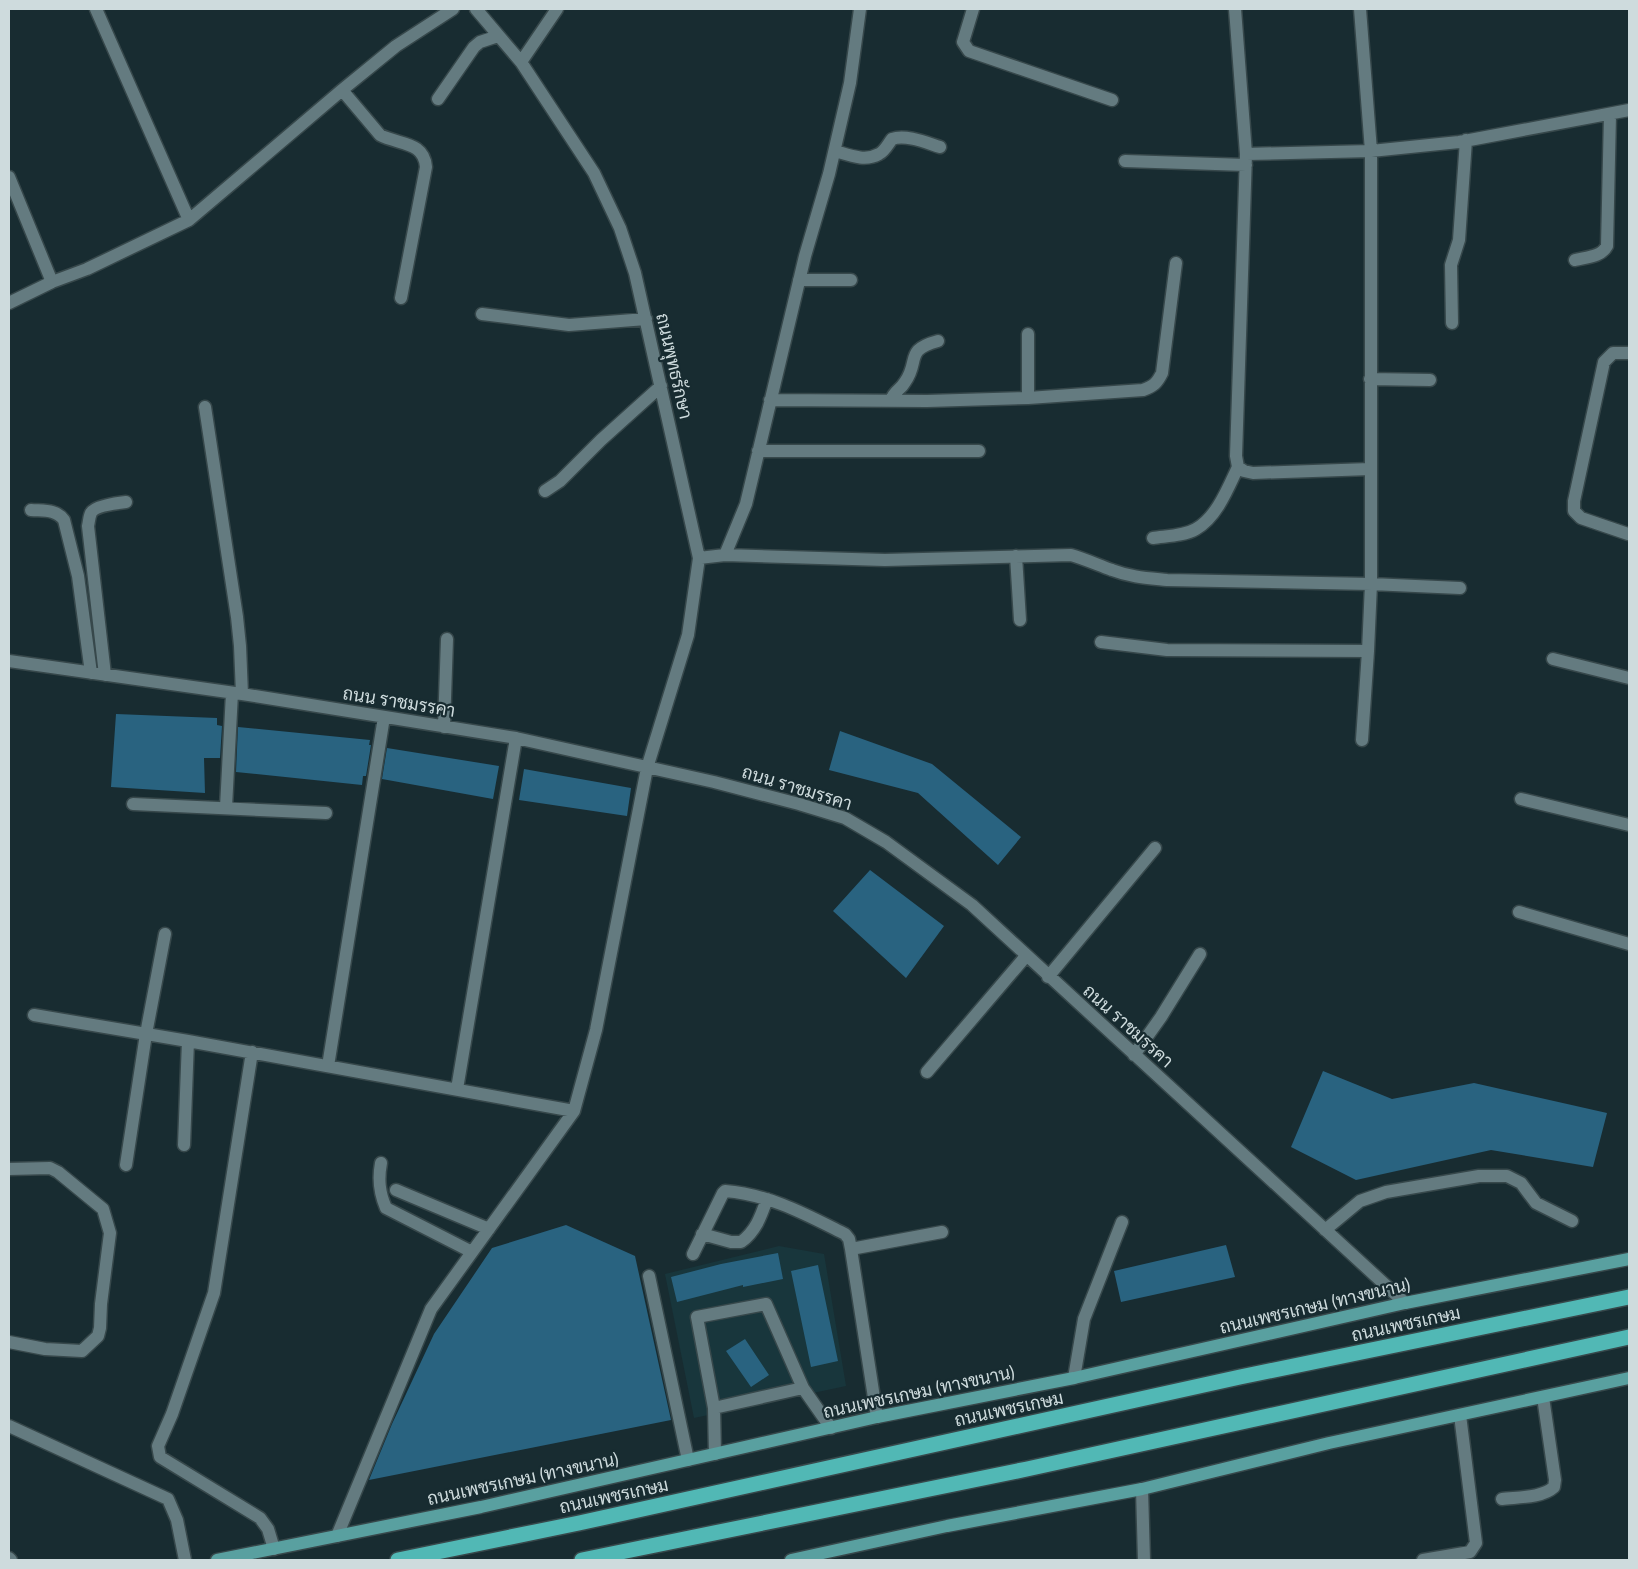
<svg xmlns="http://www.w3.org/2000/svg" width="1638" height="1569" font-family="'Titillium Web',Sarabun,sans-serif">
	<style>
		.built { fill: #18363c }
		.building { fill: #296380 }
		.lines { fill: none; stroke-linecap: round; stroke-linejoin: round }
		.minor-casing { stroke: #37484b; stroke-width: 15 }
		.major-casing { stroke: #37484b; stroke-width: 15 }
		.highway-casing { stroke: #37484b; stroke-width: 18 }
		.minor { stroke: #647b80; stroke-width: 12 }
		.major { stroke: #59a0a0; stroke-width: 12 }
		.highway { stroke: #51b8b5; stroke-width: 15 }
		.labels { text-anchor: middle; stroke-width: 4.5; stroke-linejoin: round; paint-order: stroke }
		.street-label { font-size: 18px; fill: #cedbdd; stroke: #182c31 }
	</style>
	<rect width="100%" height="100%" fill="#182c31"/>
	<path class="built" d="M779 1246 824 1254 846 1386 694 1418 665 1274Z"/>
	<path class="building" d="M116 714 217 718V725L222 726 220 758H204L205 793 111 787Z
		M238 727 370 740 369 745H371L366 776H363L362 785 236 772Z
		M840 731 932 764 1021 837 998 865 918 793 829 770Z
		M387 748 499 766 493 799 382 779Z
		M524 769 631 788 627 816 519 800Z
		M870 870 944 926 906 978 833 911Z
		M1323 1071 1392 1099 1474 1083 1607 1113 1593 1167 1491 1150 1356 1180 1291 1147Z
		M566 1225 635 1256 671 1420 369 1480 392 1424 434 1334 492 1248Z
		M1226 1245 1235 1277 1121 1302 1114 1271Z
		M778 1253 783 1279 743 1287V1285L677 1302 671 1277 721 1264Z
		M818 1265 838 1361 811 1367 791 1271Z
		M745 1339 769 1375 751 1387 726 1351Z"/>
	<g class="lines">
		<g class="minor-casing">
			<path id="minor" d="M96 9 189 220
				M973 9 963 42 969 51 1112 100
				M1235 9 1246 154 1236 456 1238 467 1244 471 1253 473 1370 469
				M1360 9 1371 151V584L1368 651 1362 740
				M521 62 557 9
				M342 90 380 135C399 145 424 141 426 167L401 298
				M438 99 474 47 480 42 498 36
				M835 151C849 155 865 162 879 154 885 151 888 144 892 139 906 134 927 143 940 147
				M1246 154 1371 151 1459 142 1629 110
				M1125 161 1246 165
				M9 177 52 282
				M1575 260C1587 257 1601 257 1607 246L1610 115
				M799 280H851
				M9 303 52 282 87 269 189 220 342 90 396 46 453 9
				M482 314 569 325 646 319
				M1452 323 1451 265 1459 240 1466 140
				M1028 334V398
				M1370 379 1430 380
				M770 400 927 401 1028 398 1143 390C1154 386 1157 383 1162 373L1176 263
				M891 401C894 390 900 391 905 382 920 361 904 350 938 341
				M205 407 237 617 240 646 242 694
				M758 451H979
				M545 491 560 481 601 440 661 386
				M31 510C44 511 56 509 64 520L78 576 91 673
				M1628 534 1581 518 1574 511V501L1604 362 1613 353H1629
				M1153 538C1166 536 1184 536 1196 529 1217 517 1228 488 1238 467
				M725 555 746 504 805 256 829 174 850 83 860 9
				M1016 556 1020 620
				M699 558 725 555 885 560 1071 555C1085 559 1098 565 1112 570 1130 577 1148 578 1167 580L1371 584 1460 588
				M1101 642 1167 650 1368 651
				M1553 659 1629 678
				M9 661 242 694 516 738 714 782 799 804 845 818 886 842 972 905 1405 1303
				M105 675 88 526C89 522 89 517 91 513 94 506 118 503 126 502
				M444 727 447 639
				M1521 799 1629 825
				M133 804 326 813
				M226 807 232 693
				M1519 912 1629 944
				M1048 977 1155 848
				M34 1015 188 1041 574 1111
				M252 1052 214 1293 172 1414 158 1446 160 1457 260 1518 268 1529 274 1549
				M1134 1055 1161 1017 1200 954
				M328 1066 384 717
				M927 1072 1026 956
				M457 1089 516 738
				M184 1145 188 1041
				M381 1163C378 1179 379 1192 386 1208L472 1252
				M126 1165 146 1034 165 934
				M9 1169 50 1168 58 1172 103 1209 110 1233 101 1304 100 1328 98 1336 82 1351 45 1349 9 1342
				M396 1190 489 1229
				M1325 1230 1360 1201 1386 1192 1479 1176H1507L1521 1183 1536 1203 1572 1221
				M702 1234 731 1242H741C756 1231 761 1216 767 1199
				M851 1249 942 1232
				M693 1254 723 1193 725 1191C771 1195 805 1214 845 1234L849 1239 851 1249 877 1417
				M649 1276 688 1460
				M1074 1378 1084 1319 1122 1222
				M714 1408 803 1388
				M9 1426 168 1499 177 1520 185 1560
				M715 1454 714 1408 697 1317 766 1304 803 1388 831 1428
				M1142 1489 1144 1560
				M1502 1499C1518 1497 1542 1498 1554 1487L1555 1480 1543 1397
				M337 1536 431 1309 574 1111 596 1030 647 768 688 635 699 558 635 273 620 228 594 173 521 62 476 9
				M9 1558 11 1560
				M1423 1560 1470 1552 1476 1543 1460 1415"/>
		</g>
		<g class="major-casing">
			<path id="major" d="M217 1560 481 1507 877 1417 1074 1378 1405 1303 1629 1259
				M791 1560 947 1526 1142 1489 1329 1443 1629 1378"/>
		</g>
		<g class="highway-casing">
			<path id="highway" d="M398 1560 579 1523 1240 1377 1629 1297
				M582 1560 1027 1469 1629 1337"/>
		</g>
		<use href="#minor" class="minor"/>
		<use href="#major" class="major"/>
		<use href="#highway" class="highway"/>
	</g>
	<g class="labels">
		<g class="street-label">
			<text transform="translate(674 366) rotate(77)" y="6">ถนนพุทธรักษา</text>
			<text transform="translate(399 702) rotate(9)" y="6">ถนน ราชมรรคา</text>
			<text transform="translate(797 788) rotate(17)" y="6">ถนน ราชมรรคา</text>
			<text transform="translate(1128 1026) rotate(42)" y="6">ถนน ราชมรรคา</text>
			<text transform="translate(1315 1306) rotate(-13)" y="6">ถนนเพชรเกษม (ทางขนาน)</text>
			<text transform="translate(1406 1324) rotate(-12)" y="6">ถนนเพชรเกษม</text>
			<text transform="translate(919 1392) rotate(-12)" y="6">ถนนเพชรเกษม (ทางขนาน)</text>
			<text transform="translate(1009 1409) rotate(-12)" y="6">ถนนเพชรเกษม</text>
			<text transform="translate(523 1479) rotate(-12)" y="6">ถนนเพชรเกษม (ทางขนาน)</text>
			<text transform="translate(614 1496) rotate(-12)" y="6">ถนนเพชรเกษม</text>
		</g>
	</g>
	<rect width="1638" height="1569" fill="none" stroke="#cedbdd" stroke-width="20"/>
</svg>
